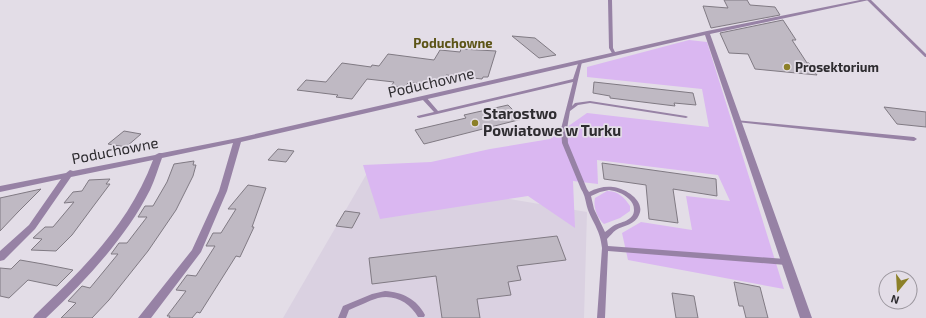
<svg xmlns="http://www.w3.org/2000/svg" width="926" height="318" font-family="'Exo 2',sans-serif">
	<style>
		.built { fill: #dad1e1 }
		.green { fill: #dab7f1 }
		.building { fill: #bfb9c3; stroke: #807a83 }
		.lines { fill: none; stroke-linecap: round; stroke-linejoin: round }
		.service { fill: #9782a5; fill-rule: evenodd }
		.minor { fill: #9782a5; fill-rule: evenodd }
		.poi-dot { fill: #8c8028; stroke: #e3dde7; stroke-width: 1.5 }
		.labels { text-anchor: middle; stroke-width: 3.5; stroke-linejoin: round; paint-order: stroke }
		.far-neighbourhood-label { font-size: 13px; font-weight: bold; fill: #5c5416; stroke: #e3dde7 }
		.far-poi-label { font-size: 13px; font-weight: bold; fill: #2e2c30; stroke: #e3dde7; text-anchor: start }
		.street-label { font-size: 15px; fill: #2e2c30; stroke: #e3dde7 }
		.poi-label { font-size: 15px; font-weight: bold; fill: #2e2c30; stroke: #e3dde7; text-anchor: start }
	</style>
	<rect width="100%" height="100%" fill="#e3dde7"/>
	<path class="built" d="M366 175 587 212 584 318H283Z"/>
	<path class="green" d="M689 40 707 42 784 289 628 260 622 233 641 222 692 230 686 196 730 201 718 175 597 160 598 184 573 181 575 228 528 196 380 219 363 165 431 162 490 149 550 139 587 113 709 127 702 89 587 77V67Z
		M607 191C618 191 624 197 630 206V211L620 218 604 224C597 218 593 207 595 198Z"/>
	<path class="building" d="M724 0H747L750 5 775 7 780 15 711 28 703 6 728 8Z
		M783 20 796 40H792L807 63H809L817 75 755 69 748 54 729 53 720 33Z
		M512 36 535 38 556 55 539 58Z
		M461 49 496 51 488 77H483L482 79 446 75 445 84 408 83 404 88 391 86 394 82 367 79 352 99 336 97 338 95 297 90 306 80 326 82 342 63 371 67 372 65 379 66 388 54 434 60 440 50 460 52Z
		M594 82 693 93 696 105 674 103 675 106 610 98V96L593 93Z
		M508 105 522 119 424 144 415 130 466 118 464 115Z
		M884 107 926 112V127L897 124Z
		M124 131 141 134 126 147 108 144Z
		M278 149 294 151 286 162 268 160Z
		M194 161 193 165H196L193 176 176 210 148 251 109 300 92 318H61L76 303 68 301 82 286 90 288 118 254H111L119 243H127L147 217H138L145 206H153L167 182 174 164Z
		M602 163 716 179 717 196 673 189 678 223 649 219 646 185 604 179Z
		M110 179 106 184H110L92 208 72 235 56 251 31 250 42 239 33 238 45 227H53L74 202 64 203 73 192 82 191 89 180Z
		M248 185 266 188 252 227H254L240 257 236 256 200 313 197 312 192 318H169L170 316H167L186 291 176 290 187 275 196 276 215 246H206L213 233H221L236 209H228Z
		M41 189 18 212 0 231V198Z
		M345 211 360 213 352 228 336 226Z
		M557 236 566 260 517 266 521 280 508 282 511 295 477 299 480 318H442L436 276 372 284 369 258Z
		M20 260 43 264 73 270 57 286 28 280 9 298 0 296V268L11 269Z
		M734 282 760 287 768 318H746L743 306H739Z
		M672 293 694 296 698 318H676Z"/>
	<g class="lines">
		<path class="service" d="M608 0H612L613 48 616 54 614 55H613L609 48Z
			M867 0H871L926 54V57H925Z
			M579 61H581L582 62 572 106 575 103 590 101 686 116 688 117 686 118 590 103 578 105 570 111 567 129 568 143 587 189 589 192C596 188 605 186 613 187 625 188 646 201 639 215 635 225 624 225 616 230 613 232 610 236 607 239L608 246 786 259 788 260 789 262 788 264 786 265 608 251 605 318H597L602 248C600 230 594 225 588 210 585 201 586 197 581 189L562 143 561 129 573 82 437 114 419 118 417 117V116L434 112 422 99V97H426L438 111 573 79ZM609 190C616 191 623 193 629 199 632 202 634 205 634 210 634 221 620 222 613 226 610 228 608 230 605 232L594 209 591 196 600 192Z
			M735 120 914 137 917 139 914 141 737 122 735 121Z
			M385 291C402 292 417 299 425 315L424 317H418C410 303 395 294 378 298 368 301 359 306 349 310L346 318H338L343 306 372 294Z"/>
		<path class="minor" d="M860 0H869L710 34 812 318H800L705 35 241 142 227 191 201 252 151 318H138L192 250 219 191 233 143 162 158C158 169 155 179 150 190 125 239 86 280 46 318H33L35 315C84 268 129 224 153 160L71 177 35 229 4 260 0 261V251L29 225 61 179 0 192V186L66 173 70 170 73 171 155 155 159 153H162L238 138 707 31Z"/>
	</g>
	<g class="poi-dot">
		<circle cx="787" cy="67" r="4"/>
		<circle cx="475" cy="123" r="4"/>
	</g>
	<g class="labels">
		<g class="far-neighbourhood-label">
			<text x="453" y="48">Poduchowne</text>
		</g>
		<g class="far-poi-label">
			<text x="795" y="72">Prosektorium</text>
		</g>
		<g class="street-label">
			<text transform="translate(431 83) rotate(-13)" y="5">Poduchowne</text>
			<text transform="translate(115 151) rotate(-11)" y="5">Poduchowne</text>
		</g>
		<g class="poi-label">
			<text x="483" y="119">Starostwo<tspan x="483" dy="17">Powiatowe w Turku</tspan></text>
		</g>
	</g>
	<g transform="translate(898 290) rotate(198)"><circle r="19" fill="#e3dde7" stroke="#9b969e"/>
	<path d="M0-3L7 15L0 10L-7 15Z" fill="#8c8028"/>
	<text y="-6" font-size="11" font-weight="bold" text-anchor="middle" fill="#2e2c30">N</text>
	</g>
</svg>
